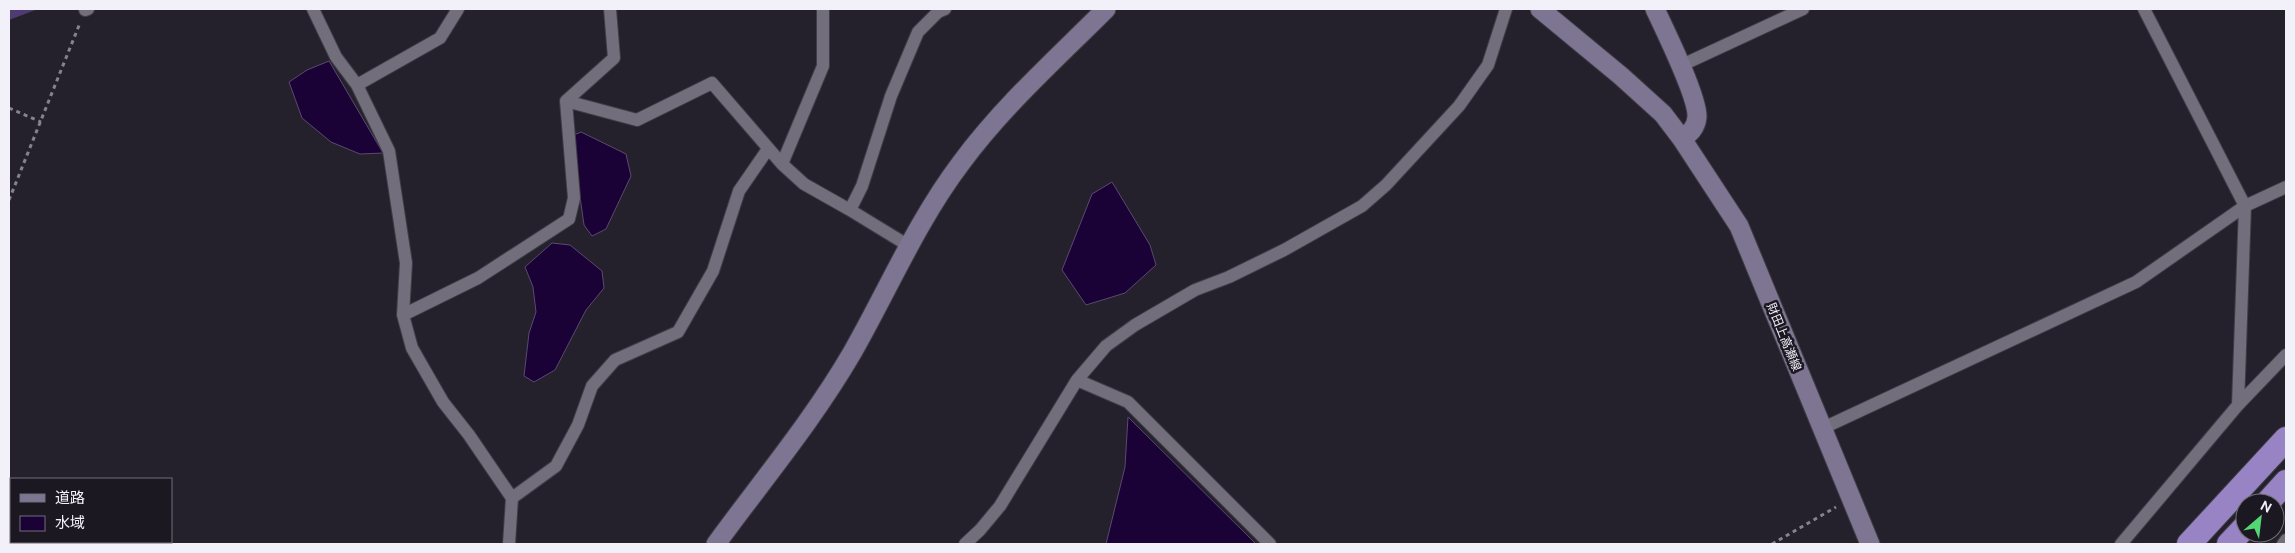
<svg xmlns="http://www.w3.org/2000/svg" width="2295" height="553" font-family="Ubuntu,'Noto Sans JP',sans-serif">
	<style>
		.forest { fill: #4f3a74 }
		.water { fill: #1a0237; stroke: #5b4971 }
		.lines { fill: none; stroke-linecap: round; stroke-linejoin: round }
		.street-casing { stroke: #3f3d46; stroke-width: 14 }
		.secondary-casing { stroke: #3f3d46; stroke-width: 21 }
		.highway-casing { stroke: #3f3d46; stroke-width: 26 }
		.path { stroke: #85838d; stroke-width: 3; stroke-dasharray: 4 4; stroke-linecap: butt }
		.street { stroke: #726e7b; stroke-width: 12 }
		.secondary { stroke: #7d7591; stroke-width: 19 }
		.highway { stroke: #9884c4; stroke-width: 24 }
		.labels { text-anchor: middle; stroke-width: 5; stroke-linejoin: round; paint-order: stroke }
		.street-label { font-size: 12px; fill: #f2f0f8; stroke: #1b1822 }
	</style>
	<rect width="100%" height="100%" fill="#24212c"/>
	<path class="forest" d="M9 9H38L9 20Z"/>
	<path class="water" d="M329 61 383 153 360 154 331 142 302 118 289 82 307 70Z
		M581 132 626 154 631 176 606 229 592 236 584 225 578 183 574 135Z
		M1112 182 1150 245 1156 265 1125 293 1086 305 1062 270 1092 194Z
		M552 243 570 245 602 271 604 288 586 310 555 370 534 382 524 376 529 333 536 312 533 287 525 267Z
		M1128 417 1256 544H1106L1125 467Z"/>
	<g class="lines">
		<g class="street-casing">
			<path id="street" d="M86 9 85 10 88 9
				M313 9 336 57 357 85 389 151 406 263 403 315 412 348 443 402 469 435 512 498 509 544
				M2144 9 2245 206 2238 405
				M1680 66 1803 9
				M357 85 440 38 458 9
				M566 101 637 120 712 83 782 164 804 184 850 210 862 186 891 96 918 32 938 12 945 9
				M782 164 823 66V9
				M850 210 909 246
				M403 315 478 278 569 219 574 198 566 101 614 58 610 9
				M1077 380 1128 402 1270 544
				M1821 429 2136 282 2245 206 2286 187
				M512 498 556 466 578 425 592 386 615 360 678 332 713 271 739 191 768 149
				M965 544 980 530 1000 506 1077 380 1106 346 1135 325 1195 290 1229 277 1284 250 1362 206 1386 185 1459 106 1488 65 1506 9
				M2121 544 2238 405 2286 355
				M2283 544 2286 540"/>
		</g>
		<g class="secondary-casing">
			<path id="secondary" d="M1540 9 1621 76 1663 114 1682 139 1739 226 1870 544
				M1655 9C1665 30 1698 98 1697 117 1696 128 1690 133 1682 139
				M716 544C762 481 813 420 852 353 888 290 917 221 961 163 1003 106 1057 58 1106 9"/>
		</g>
		<g class="highway-casing">
			<path id="highway" d="M2267 503 2286 482
				M2189 544 2286 439
				M2229 544 2245 527"/>
		</g>
		<path class="path" d="M9 108 41 122
			M9 200 80 23
			M1772 544 1836 507"/>
		<use href="#street" class="street"/>
		<use href="#secondary" class="secondary"/>
		<use href="#highway" class="highway"/>
	</g>
	<g class="labels">
		<g class="street-label">
			<text transform="translate(1784 337) rotate(68)" y="4">財田上高瀬線</text>
		</g>
	</g>
	<rect width="2295" height="553" fill="none" stroke="#f2f0f8" stroke-width="20"/>
	<rect x="10" y="478" width="162" height="65" fill="#1b1822" stroke="#716e78"/>
	<rect x="20" y="494" width="25" height="8" fill="#7d7591" stroke="#716e78"/>
	<text x="55" y="503" font-size="15" fill="#f2f0f8">道路</text>
	<rect x="20" y="516" width="25" height="15" fill="#1a0237" stroke="#716e78"/>
	<text x="55" y="528" font-size="15" fill="#f2f0f8">水域</text>
	<g transform="translate(2260 518) rotate(28)"><circle r="24" fill="#1b1822" stroke="#716e78"/>
	<path d="M0-4L9 19L0 12L-9 19Z" fill="#53d673"/>
	<text y="-8" font-size="14" font-weight="bold" text-anchor="middle" fill="#f2f0f8">N</text>
	</g>
</svg>
